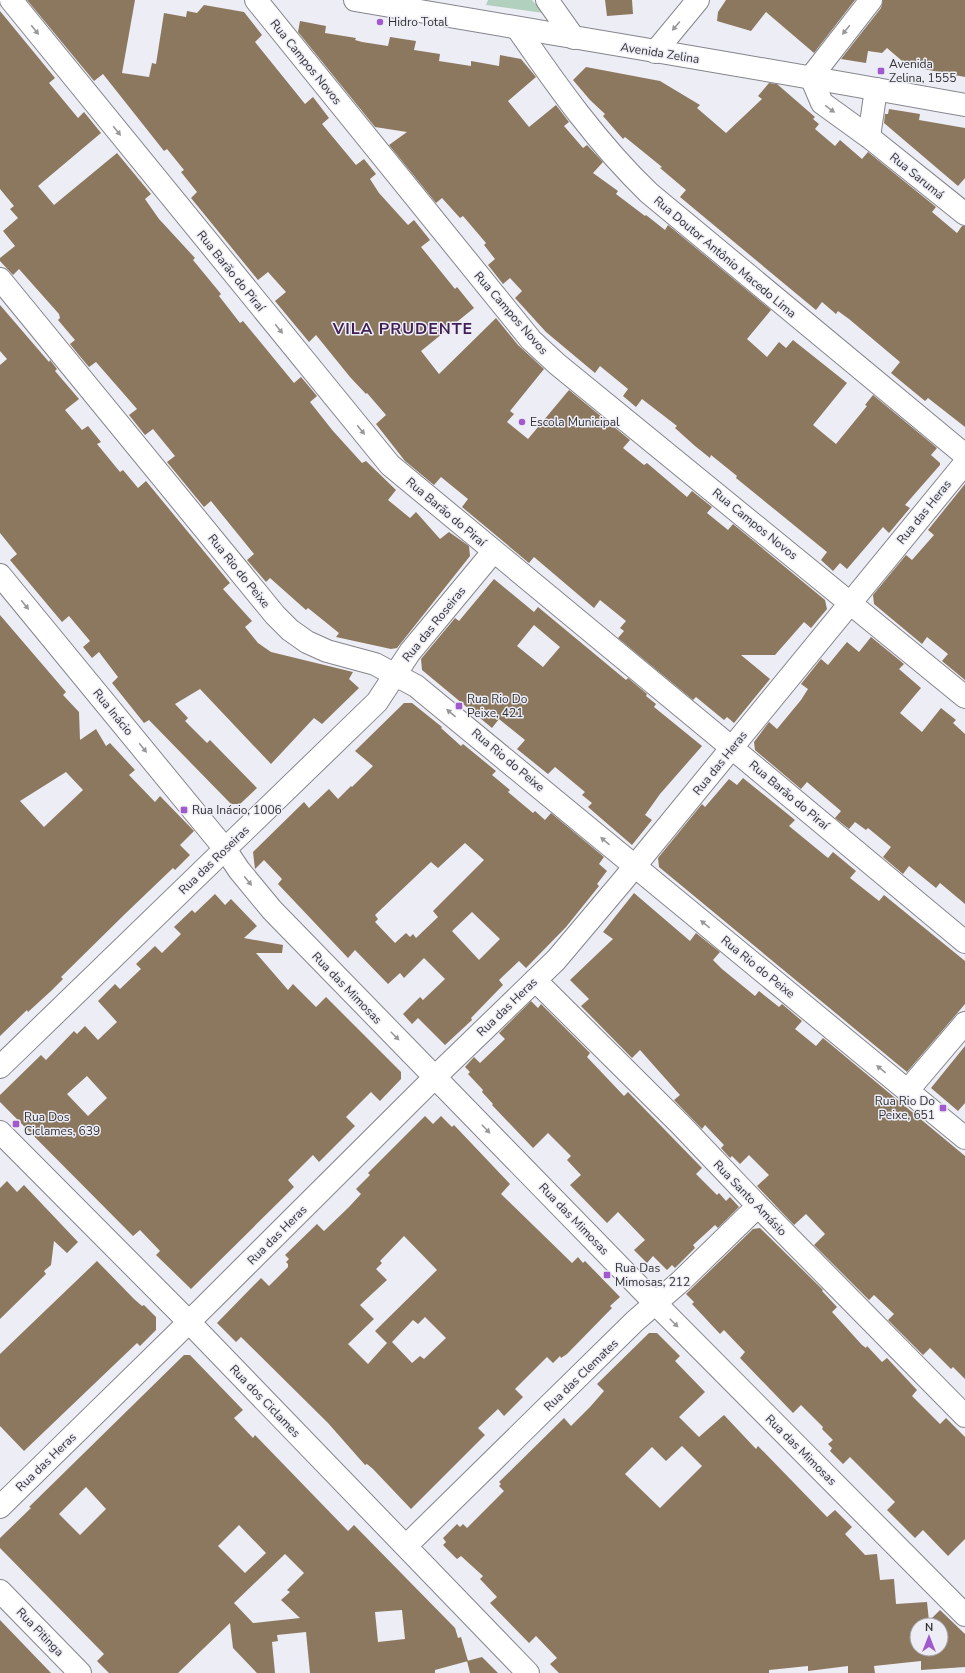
<svg xmlns="http://www.w3.org/2000/svg" width="965" height="1673" font-family="'Nunito Sans',sans-serif">
	<style>
		.green { fill: #b2d0be }
		.building { fill: #8c785f; fill-rule: evenodd }
		.lines { fill: none; stroke-linecap: round; stroke-linejoin: round }
		.minor-casing { stroke: #85858c; stroke-width: 24 }
		.major-casing { stroke: #85858c; stroke-width: 24 }
		.minor { stroke: #fff; stroke-width: 22 }
		.major { stroke: #fff; stroke-width: 22 }
		.oneway { fill: #98989a }
		.poi-dot { fill: #a259cd; stroke: #ededf5; stroke-width: 1.5 }
		.labels { text-anchor: middle; stroke-width: 3; stroke-linejoin: round; paint-order: stroke }
		.poi-label { font-size: 12px; fill: #323236; stroke: #ededf5; text-anchor: start }
		.street-label { font-size: 12px; fill: #323236; stroke: #ededf5 }
		.district-label { font-size: 16px; font-weight: bold; letter-spacing: 1px; fill: #411e55; stroke: #ededf5 }
	</style>
	<rect width="100%" height="100%" fill="#ededf5"/>
	<path class="green" d="M488 0H532L543 13 486 5Z"/>
	<path class="building" d="M27 0H135L122 73 149 77 152 63 156 64 164 13 186 17 187 11 197 13 204 5 244 12 262 35 255 42 305 104 313 97 329 118 322 124 356 165 364 159 376 174 370 179 379 193 408 225 414 220 430 240 421 247 455 289 457 287 474 308 421 351 439 374 496 318 518 345 544 369 510 411 514 414 507 422 528 439 569 390 630 440 623 448 644 465 647 463 687 497 692 491 712 507 707 513 728 530 733 524 825 600 827 609 811 628 804 622 775 655H741L770 679 734 723 727 717 724 720 696 697 693 700 618 638 624 631 620 628 626 621 600 600 594 608 534 557 529 563 462 507 468 499 441 477 434 485 405 461 376 424 386 415 367 393 366 394 350 377 316 335 309 342 275 301 286 292 268 272 258 280 191 198 197 192 181 172 184 170 167 149 164 151 103 74 94 81Z
		M605 0H632L633 14 607 16Z
		M726 0H855L814 53 766 12 751 31 717 21 718 12Z
		M883 0H965V77L908 66 887 48 882 53 868 51 866 63 841 59 881 8Z
		M0 11 55 78 49 83 59 95 78 118 84 112 101 133 38 186 54 205 117 153 151 194 145 199 159 219 195 258 193 260 221 294 219 296 240 323 243 321 294 383 301 377 317 396 310 402 333 431 362 463 366 461 396 490 388 500 410 518 416 512 440 539 449 532 469 546 470 556 397 648 391 649 336 637 339 633 308 608 306 610 270 578 266 582 247 560 254 554 211 501 204 507 167 462 175 456 153 429 145 435 129 415 137 409 96 362 89 367 78 354 70 344 75 340 58 320 60 318 59 314 19 269 13 275 0 261V258L15 246 3 231 18 218 10 209 14 206 0 189Z
		M300 21 326 26 325 33 356 38 355 40 362 42 388 46 390 37 416 41 414 50 440 54 439 61 471 66V61L499 66 500 55 521 59 536 77 508 101 529 127 556 105 569 122 564 126 583 148 587 145 603 162 593 173 618 191 616 194 645 216 646 215 665 230 668 225 771 310 747 339 767 357 779 342 786 348 793 340 847 383 813 425 836 444 867 406 865 405 873 395 937 448 931 455 940 463V465L905 505 910 508 889 533 883 527 847 569 840 563 833 571 821 560 827 552 736 478 737 476 711 455 710 458 695 446 675 428 677 426 642 399 636 407 623 396 628 389 600 366 595 373 546 332 515 298 522 291 510 278 503 284 488 265 495 259 484 245 486 243 463 216 460 218 442 198 436 203 389 145 407 132 375 127 298 32Z
		M586 67 660 81 700 105 697 108 726 133 762 99 758 96 769 83 777 84 815 117 813 119 819 124 815 129 835 146 840 140 862 159 868 152 936 207 932 212 957 233 962 226H965V427L928 398 925 401 891 373 900 362 849 319 838 311 836 314 822 302 816 310 680 197 686 190 660 168 662 167 625 137 623 139 603 116 605 114 590 100 573 80Z
		M889 109 920 114 919 120 965 128V178L958 186 884 123 885 114H888Z
		M0 305 55 369 49 362 50 360 57 369 55 371 79 399 65 410 82 430 88 426 101 442 97 444 120 472 123 470 138 488 146 481 230 583 223 589 252 621 245 627 258 643 271 652 353 672 349 679 359 688 322 724 314 718 271 764 200 689 175 704 188 718 185 721 207 743 210 740 257 788 240 804H231L149 720 144 723 112 683 118 677 99 652 92 658 83 647 90 641 69 616 62 622 10 560 17 554 0 533V365L7 359 0 351Z
		M965 484V680L942 661 948 654 927 637 922 644 874 604 873 595 906 555 912 560 934 535 928 530Z
		M494 579 534 612 538 607 626 680 628 678 647 694 646 696 656 704 654 707 702 746 660 794 645 815 652 820 632 845 588 807 592 803 582 795 585 792 555 767 548 774 517 749 525 740 499 719 492 728 422 670 421 659 455 618 459 621ZM534 625 560 647 543 667 517 646Z
		M0 615 66 692 63 695 79 712 80 740 96 729 106 746 110 743 135 770 129 775 155 802 160 796 194 831 180 845 190 855 175 870 173 868 126 913 61 977 63 979 51 991 28 1012 27 1010 0 1036ZM66 772 83 790 44 827 20 801Z
		M871 637 904 664 899 669 921 688 900 713 922 732 941 708 956 720 953 723 965 734V904L940 883 936 888 909 866 903 874 883 857 891 847 868 828 866 830 855 822 849 829 835 818 841 811 807 782 801 789 755 750 754 742 769 722 777 729 801 700 808 689 801 684 821 659 828 665 847 642 859 652Z
		M404 703H412L442 727 441 728 461 746 463 744 496 771 492 775 510 790 508 792 533 813 535 811 545 820 551 813 604 857 599 864 607 871 597 884 599 886 566 927 526 968 519 961 499 980 503 985 471 1018 472 1020 445 1045 418 1018 412 1024 403 1014 420 997 423 1000 445 979 424 958 404 978 400 973 388 984 355 950 348 958 278 884 282 879 264 860 255 869 253 852 304 802 309 808 329 789 338 799 351 786 352 787 373 766 355 751ZM465 843 484 860 433 911 438 917 416 938 413 934 410 937 406 933 395 943 375 922 378 919 375 915 431 862 438 868ZM472 912 500 939 479 960 452 931Z
		M743 778 795 820 789 826 828 858 833 852 856 871 850 878 879 901 884 895 965 961V1004L907 1072 659 867 658 858 702 804 705 807 729 779 737 785Z
		M634 893 690 941 696 933 711 945 720 952 713 960 722 969 755 996 759 991 779 1007 782 1004 802 1021 795 1029 816 1046 823 1038 965 1156V1379L953 1367 951 1369 930 1348 923 1355 888 1320 894 1314 874 1295 869 1300 814 1245 825 1234 806 1214 794 1225 757 1186 769 1175 749 1155 740 1164 732 1156 730 1158 721 1148 724 1145 705 1125 702 1129 674 1100 680 1095 640 1050 632 1058 581 1006 589 999 570 980 613 939 603 932Z
		M215 894 225 905 231 899 257 926 244 938 283 945 282 953H256L288 990 293 984 316 1007 326 997 401 1072V1079L380 1101 371 1092 346 1117 355 1126 319 1162 313 1155 288 1180 294 1187 191 1289 156 1255 160 1251 140 1230 133 1236 0 1102V1095L41 1055 46 1060 74 1031 77 1034 85 1026 98 1040 117 1022 98 1001 115 984 120 989 141 969 136 964 155 946 162 953 181 934 174 927 192 910 195 913ZM87 1076 107 1098 88 1116 67 1094Z
		M531 1001 538 1008 541 1004 590 1053 587 1057 624 1096 628 1092 702 1168 696 1174 717 1195 719 1193 726 1201 730 1197 739 1207 718 1228 715 1225 693 1245 695 1248 675 1268 672 1265 667 1270 653 1256 647 1263 634 1250 645 1240 618 1212 607 1223 570 1185 581 1175 567 1160 571 1156 548 1133 533 1148 492 1105 493 1104 482 1092 483 1090 468 1074 470 1072 465 1067 474 1057 480 1063 505 1039 499 1033Z
		M965 1046V1103L958 1111 931 1088Z
		M425 1116 433 1124 441 1116 452 1127 454 1125 510 1184 501 1194 572 1263 578 1257 583 1263 585 1261 620 1297 610 1306 612 1308 567 1354 561 1358 560 1356 553 1363 547 1357 515 1389 523 1397 504 1416 498 1409 478 1428 485 1435 411 1509 373 1469 367 1464 365 1465 328 1423 241 1337 236 1342 217 1323 261 1278 269 1286 288 1267V1264L286 1262 289 1259 285 1255 317 1224 324 1231 349 1207 361 1194 356 1189 370 1175 368 1173ZM404 1236 437 1270 375 1331 387 1343 368 1364 348 1344 374 1319 360 1305 387 1280 376 1269 382 1263 380 1261ZM425 1317 446 1338 424 1359 420 1356 412 1363 392 1342 413 1320 418 1324Z
		M7 1181 17 1192 24 1185 78 1242 67 1253 54 1241 51 1265 44 1271 46 1274 0 1319V1188Z
		M760 1228 823 1290 822 1291 837 1307 832 1312 862 1345 866 1348 867 1346 882 1362 887 1358 917 1390 912 1396 940 1424 946 1418 965 1437V1539L948 1556 923 1530 915 1538 887 1510 895 1502 850 1457 843 1464 830 1451 832 1448 828 1444 833 1440 822 1429 823 1427 801 1405 793 1413 740 1358 745 1352 724 1330 720 1334 692 1304 694 1302 686 1294 753 1229Z
		M97 1261 134 1299 142 1306 144 1305 156 1317V1330L140 1346 137 1343 24 1451 0 1426V1354Z
		M649 1333H657L680 1356 675 1361 705 1392 679 1417 699 1437 724 1415 756 1449 758 1446 827 1517 835 1510 852 1527 845 1534 865 1555 877 1554 880 1580 894 1579 896 1604 927 1602 929 1621 940 1610 965 1634V1667L921 1670V1661L874 1666 875 1673H848V1666L808 1671V1666L769 1670V1673H559L550 1664 557 1658 536 1636 529 1643 490 1603 497 1597 480 1579 483 1576 461 1556 457 1559 443 1545 446 1542 443 1538 457 1524 460 1527 463 1524 467 1528 504 1491 499 1486 501 1484 499 1482 564 1418 571 1426 590 1407 604 1391 597 1384ZM682 1446 702 1466 660 1508 625 1474 652 1447 666 1461ZM917 1625H941V1649H917Z
		M184 1355H190L243 1410 234 1418 253 1438 255 1435 348 1531 354 1525 455 1628 458 1638 461 1637 468 1661 435 1670V1673H310L306 1632 277 1635 278 1641 272 1642 275 1673H257L233 1648 230 1623 178 1673H109L97 1661 104 1654 0 1548V1538L31 1508 29 1507ZM86 1487 106 1509 80 1535 59 1514ZM239 1525 266 1553 245 1573 218 1546ZM285 1554 304 1573 287 1590 290 1592 281 1600 300 1618 253 1623 234 1603ZM402 1610 405 1639 378 1642 375 1612Z
		M0 1620 25 1646 51 1673H0Z
		M482 1657 498 1673H470L467 1661Z"/>
	<g class="lines">
		<g class="minor-casing">
			<path id="minor" d="M11 0 390 465 732 748 965 942
				M256 0 531 340 557 364 965 697
				M547 0 574 38
				M871 0 811 77 822 103 869 137 965 214
				M517 28C557 86 598 144 649 193L965 455
				M655 52 698 0
				M869 137 876 89
				M0 279 275 615 290 630 307 642 327 651 375 664 416 686 965 1138
				M0 575 225 849 239 870 272 910 655 1303 965 1615
				M535 980 681 1125 758 1206 965 1416
				M0 1067 377 702 410 652 493 552
				M908 1090 965 1023
				M0 1132 189 1322 528 1673
				M0 1507 189 1322 435 1077 556 960 621 883 965 463
				M406 1546 635 1321 681 1281 758 1206
				M0 1591 80 1673"/>
		</g>
		<g class="major-casing">
			<path id="major" d="M355 0C559 35 762 68 965 105"/>
		</g>
		<use href="#minor" class="minor"/>
		<use href="#major" class="major"/>
	</g>
	<defs><path id="oneway-solid" d="M-6-.8H1V-3.2L6.5 0L1 3.2V.8H-6Z"/></defs>
	<g class="oneway">
		<use href="#oneway-solid" transform="translate(676 26) rotate(130)"/>
		<use href="#oneway-solid" transform="translate(35 30) rotate(51)"/>
		<use href="#oneway-solid" transform="translate(846 30) rotate(129)"/>
		<use href="#oneway-solid" transform="translate(830 109) rotate(36)"/>
		<use href="#oneway-solid" transform="translate(117 131) rotate(51)"/>
		<use href="#oneway-solid" transform="translate(279 329) rotate(51)"/>
		<use href="#oneway-solid" transform="translate(361 430) rotate(51)"/>
		<use href="#oneway-solid" transform="translate(25 605) rotate(51)"/>
		<use href="#oneway-solid" transform="translate(451 713) rotate(-140)"/>
		<use href="#oneway-solid" transform="translate(143 748) rotate(51)"/>
		<use href="#oneway-solid" transform="translate(605 841) rotate(-140)"/>
		<use href="#oneway-solid" transform="translate(248 881) rotate(51)"/>
		<use href="#oneway-solid" transform="translate(705 924) rotate(-141)"/>
		<use href="#oneway-solid" transform="translate(395 1036) rotate(45)"/>
		<use href="#oneway-solid" transform="translate(881 1069) rotate(-141)"/>
		<use href="#oneway-solid" transform="translate(486 1129) rotate(46)"/>
		<use href="#oneway-solid" transform="translate(674 1323) rotate(45)"/>
	</g>
	<g class="poi-dot">
		<circle cx="380" cy="22" r="4"/>
		<rect x="877" y="67" width="8" height="8" rx="2"/>
		<circle cx="522" cy="422" r="4"/>
		<rect x="455" y="702" width="8" height="8" rx="2"/>
		<rect x="180" y="806" width="8" height="8" rx="2"/>
		<rect x="939" y="1104" width="8" height="8" rx="2"/>
		<rect x="12" y="1120" width="8" height="8" rx="2"/>
		<rect x="603" y="1271" width="8" height="8" rx="2"/>
	</g>
	<g class="labels">
		<g class="poi-label">
			<text x="388" y="26">Hidro Total</text>
			<text x="889" y="68">Avenida<tspan x="889" dy="14">Zelina, 1555</tspan></text>
			<text x="530" y="426">Escola Municipal</text>
			<text x="467" y="703">Rua Rio Do<tspan x="467" dy="14">Peixe, 421</tspan></text>
			<text x="192" y="814">Rua Inácio, 1006</text>
			<text x="935" y="1105" text-anchor="end">Rua Rio Do<tspan x="935" dy="14">Peixe, 651</tspan></text>
			<text x="24" y="1121">Rua Dos<tspan x="24" dy="14">Ciclames, 639</tspan></text>
			<text x="615" y="1272">Rua Das<tspan x="615" dy="14">Mimosas, 212</tspan></text>
		</g>
		<g class="street-label">
			<text transform="translate(660 53) rotate(9)" y="4">Avenida Zelina</text>
			<text transform="translate(306 62) rotate(51)" y="4">Rua Campos Novos</text>
			<text transform="translate(917 176) rotate(39)" y="4">Rua Sarumá</text>
			<text transform="translate(725 257) rotate(40)" y="4">Rua Doutor Antônio Macedo Lima</text>
			<text transform="translate(231 271) rotate(51)" y="4">Rua Barão do Piraí</text>
			<text transform="translate(511 313) rotate(49)" y="4">Rua Campos Novos</text>
			<text transform="translate(446 512) rotate(40)" y="4">Rua Barão do Piraí</text>
			<text transform="translate(924 512) rotate(-51)" y="4">Rua das Heras</text>
			<text transform="translate(755 524) rotate(39)" y="4">Rua Campos Novos</text>
			<text transform="translate(239 571) rotate(51)" y="4">Rua Rio do Peixe</text>
			<text transform="translate(434 624) rotate(-51)" y="4">Rua das Roseiras</text>
			<text transform="translate(113 712) rotate(51)" y="4">Rua Inácio</text>
			<text transform="translate(508 760) rotate(40)" y="4">Rua Rio do Peixe</text>
			<text transform="translate(720 763) rotate(-51)" y="4">Rua das Heras</text>
			<text transform="translate(789 795) rotate(40)" y="4">Rua Barão do Piraí</text>
			<text transform="translate(214 860) rotate(-44)" y="4">Rua das Roseiras</text>
			<text transform="translate(758 967) rotate(39)" y="4">Rua Rio do Peixe</text>
			<text transform="translate(347 988) rotate(46)" y="4">Rua das Mimosas</text>
			<text transform="translate(507 1007) rotate(-44)" y="4">Rua das Heras</text>
			<text transform="translate(750 1198) rotate(46)" y="4">Rua Santo Amásio</text>
			<text transform="translate(574 1219) rotate(46)" y="4">Rua das Mimosas</text>
			<text transform="translate(277 1235) rotate(-45)" y="4">Rua das Heras</text>
			<text transform="translate(581 1375) rotate(-44)" y="4">Rua das Clemates</text>
			<text transform="translate(265 1401) rotate(46)" y="4">Rua dos Ciclames</text>
			<text transform="translate(801 1450) rotate(45)" y="4">Rua das Mimosas</text>
			<text transform="translate(46 1462) rotate(-44)" y="4">Rua das Heras</text>
			<text transform="translate(40 1632) rotate(46)" y="4">Rua Pitinga</text>
		</g>
		<g class="district-label">
			<text x="403" y="334">VILA PRUDENTE</text>
		</g>
	</g>
	<g transform="translate(929 1637)"><circle r="19" fill="#ededf5" stroke="#a2a2a9"/>
	<path d="M0-3L7 15L0 10L-7 15Z" fill="#a259cd"/>
	<text y="-6" font-size="11" font-weight="bold" text-anchor="middle" fill="#323236">N</text>
	</g>
</svg>
